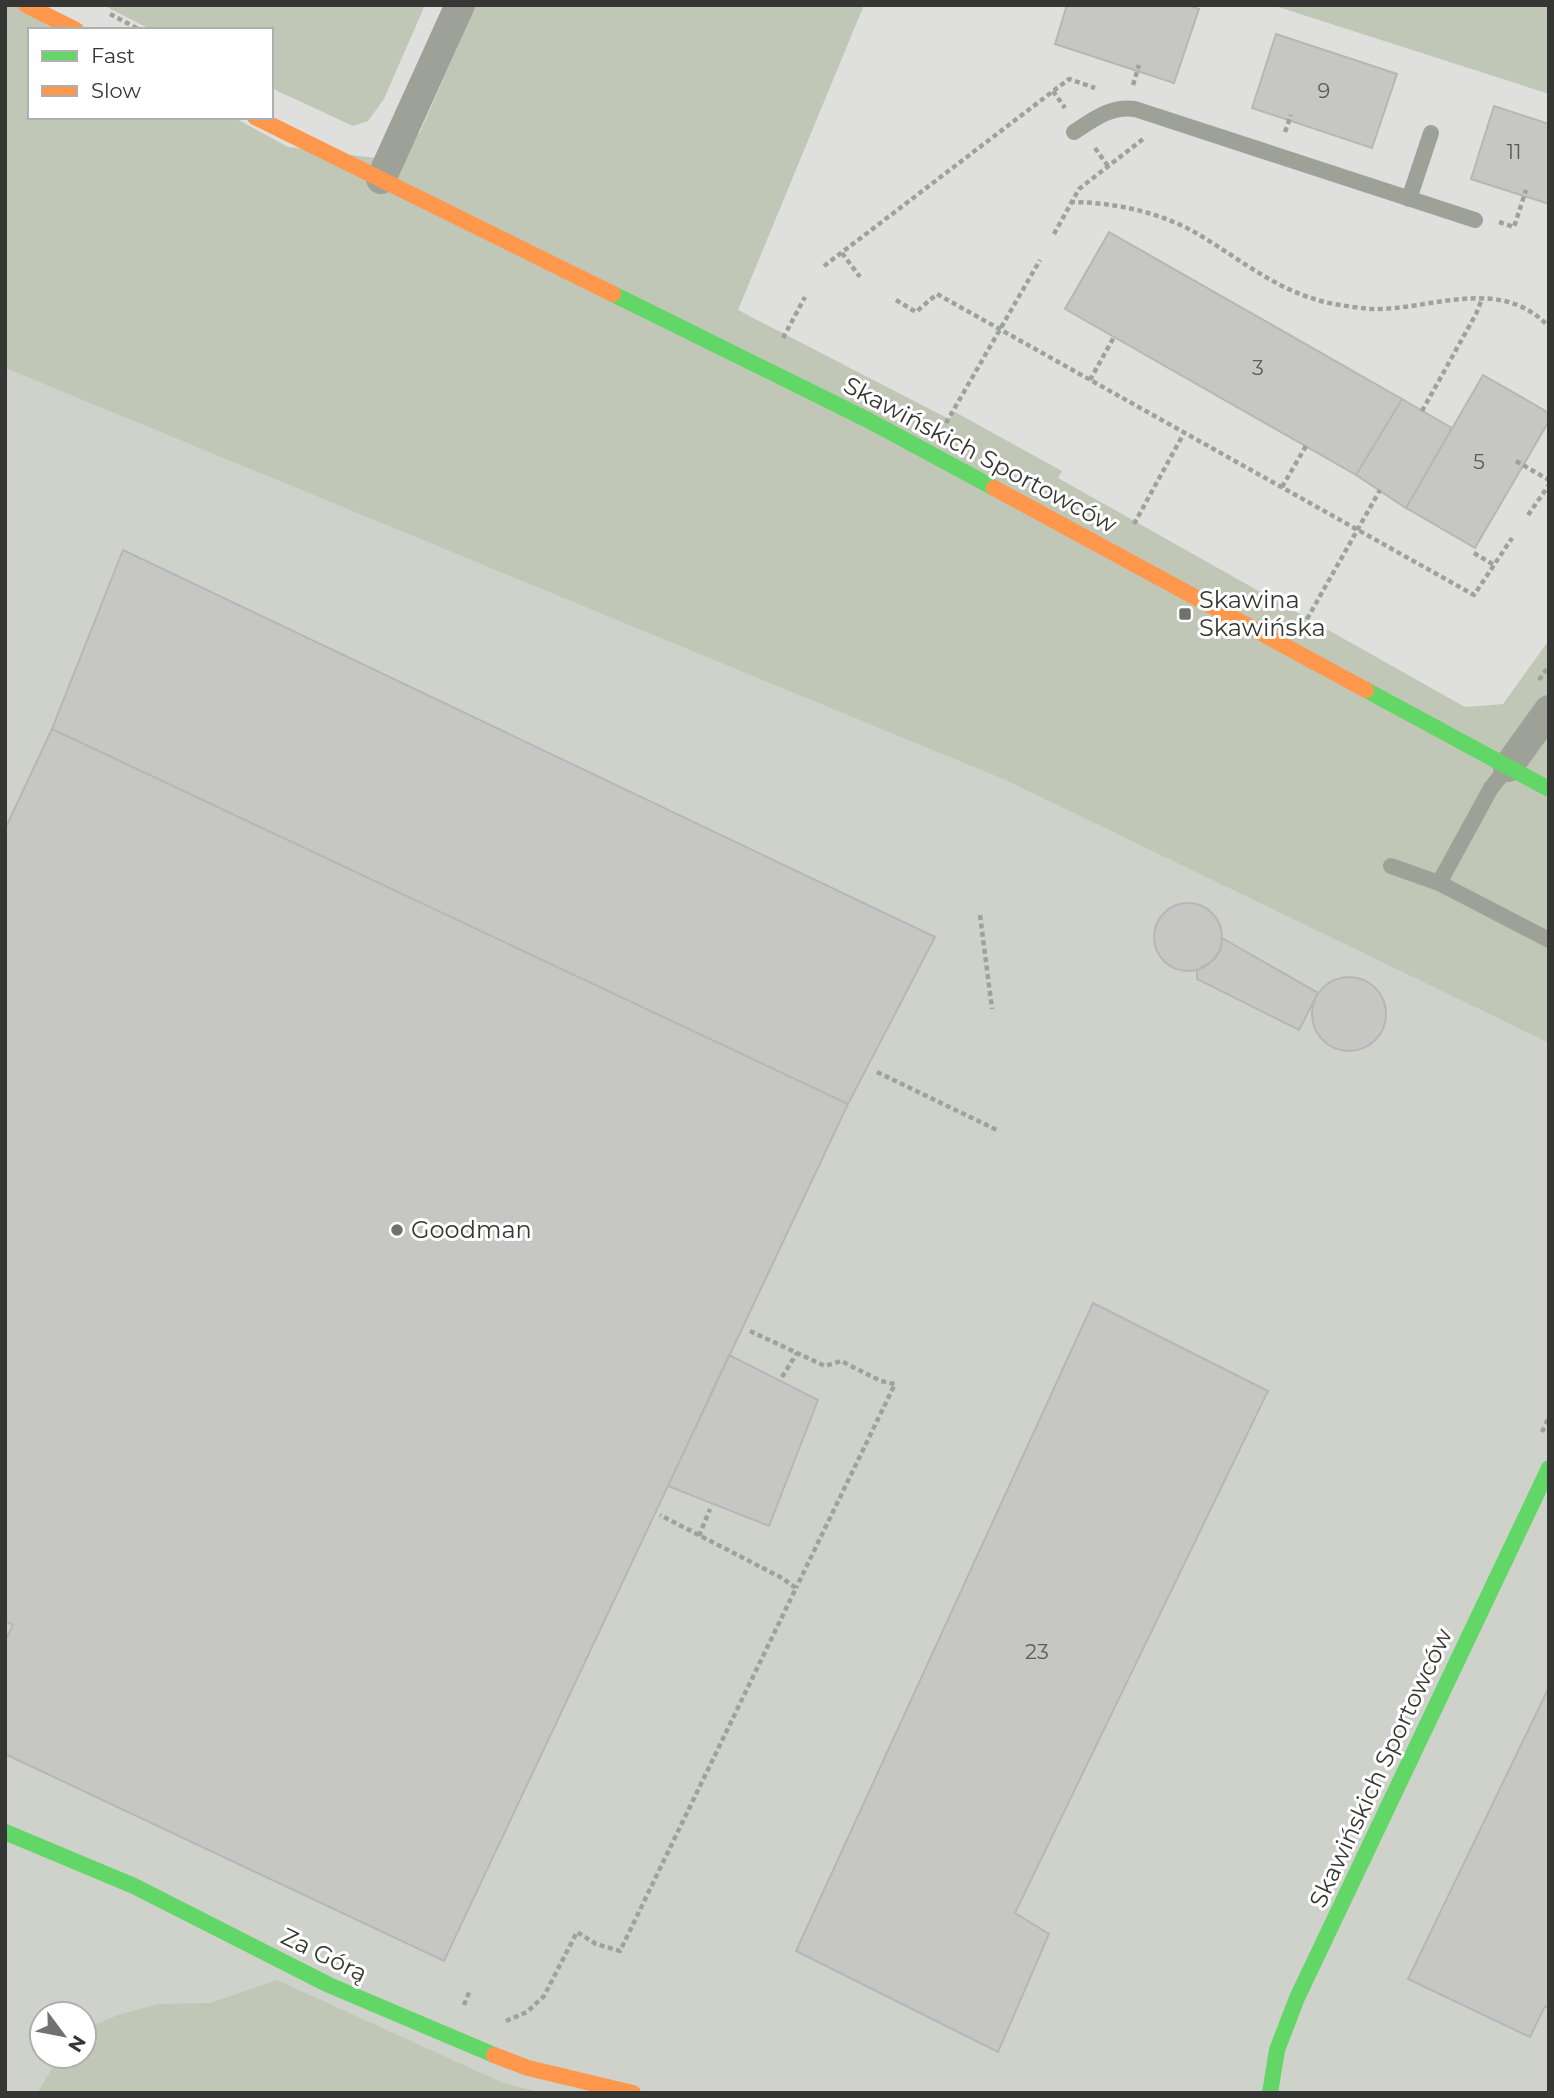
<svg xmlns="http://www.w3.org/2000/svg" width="1554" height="2098" font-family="Montserrat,sans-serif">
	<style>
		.built { fill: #cfd2cb; fill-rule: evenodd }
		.green { fill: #c0c7b6 }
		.building { fill: #c6c7c5; stroke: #b6b7b5; stroke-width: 2 }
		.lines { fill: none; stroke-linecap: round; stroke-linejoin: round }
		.path { stroke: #9ea29b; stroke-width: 4.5; stroke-dasharray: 5 3.5; stroke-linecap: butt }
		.lane { stroke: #9da197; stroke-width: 16 }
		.street { stroke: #9da197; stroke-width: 30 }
		.fast { stroke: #63d668; stroke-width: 16 }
		.slow { stroke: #ff974d; stroke-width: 16 }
		.poi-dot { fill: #717270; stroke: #fff; stroke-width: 2.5 }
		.labels { text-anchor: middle; stroke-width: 6; stroke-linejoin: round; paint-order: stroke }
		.number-label { font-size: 21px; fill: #5c5c5a }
		.street-label { font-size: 24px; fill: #363735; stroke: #fff }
		.poi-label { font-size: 24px; fill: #363735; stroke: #fff; text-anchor: start }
	</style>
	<rect width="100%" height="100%" fill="#dfe0de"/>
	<path class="built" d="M5 368 1005 780 1549 1043V2093H5ZM42 2014H84V2056H42Z"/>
	<path class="green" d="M5 5H20L69 30H30V117H233L288 147 391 160 420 132 476 5H864L738 310 949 419 955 412 1062 471 1058 478 1465 707 1503 704 1549 640V1043L1005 780 5 368Z
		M103 5H425L384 99 368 121 353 126 271 88V30H152Z
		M1272 5H1549V94Z
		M277 1980 503 2083 543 2093H37L60 2056H84V2029L118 2015 158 2004 210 2003Z"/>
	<path class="building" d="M1067 5H1187L1199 9 1174 83 1055 44Z
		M1276 34 1397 74 1372 148 1252 108Z
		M1494 106 1549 124V204L1471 179Z
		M1109 232 1402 399 1356 475 1065 309Z
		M1483 375 1549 413V421L1475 548 1406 508Z
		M1402 399 1452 428 1406 508 1356 475Z
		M123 550 935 937 848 1104 52 729Z
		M52 729 848 1104 444 1961 5 1754V1641L13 1625 5 1621V829Z
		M1154 937a34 34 0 1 1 68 0a34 34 0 1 1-68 0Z
		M1222 938 1318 993 1299 1030 1197 979V970L1215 959 1221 949Z
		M1312 1014a37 37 0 1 1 74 0a37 37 0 1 1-74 0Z
		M1093 1303 1268 1391 1015 1913 1049 1934 998 2052 796 1951Z
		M729 1355 818 1400 769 1526 668 1486Z
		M1549 1687V2008L1545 2006 1530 2037 1408 1979Z"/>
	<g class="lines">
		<path class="path" d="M110 14 140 30
			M1133 85 1139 65
			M1053 91 1065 108
			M1285 132 1291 115
			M1095 148 1108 166
			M1070 202C1113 202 1160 212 1198 234 1243 261 1281 294 1334 304 1346 306 1359 308 1371 309 1429 311 1500 274 1549 327
			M1499 222 1514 227 1526 190
			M1054 234 1079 189 1143 139
			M842 253 860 277
			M824 266 1069 79 1095 88
			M896 300 916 312 937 294 1474 595 1512 538
			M783 338 805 297
			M1090 380 1114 337
			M1422 411 1476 314 1482 299
			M946 423 1040 260
			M1516 461 1549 480
			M1282 487 1306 446
			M1528 515 1549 485
			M1134 524 1184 433
			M1474 553 1494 565
			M1307 619 1380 490
			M1539 680 1549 666
			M980 915 992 1009
			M877 1072 999 1131
			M750 1331 825 1366 841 1361 881 1381 895 1384 796 1588
			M782 1377 797 1353
			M1542 1432 1549 1417
			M699 1536 710 1509
			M464 2005 470 1990
			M506 2021 527 2012 544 1996 577 1932 596 1944 620 1951 796 1588 782 1578 660 1515"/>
		<path class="lane" d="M1074 132C1094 119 1110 106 1135 109L1475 220
			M1409 199 1431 133
			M1508 767 1491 788 1439 883 1549 940
			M1391 866 1439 883"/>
		<path class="street" d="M381 179 460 5
			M1508 767 1549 710"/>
		<path class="fast" d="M613 294 868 420 994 488
			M1366 690 1549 789
			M5 1832 134 1886 329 1985 494 2055
			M1270 2093 1277 2050 1297 1998 1549 1468"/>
		<path class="slow" d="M26 5 76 30
			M255 117 613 294
			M994 488 1366 690
			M494 2055 528 2068 633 2093"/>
	</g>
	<g class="poi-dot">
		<rect x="1178" y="607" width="14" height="14" rx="3.5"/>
		<circle cx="397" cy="1230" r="7"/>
	</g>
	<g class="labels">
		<g class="number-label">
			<text x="1324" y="98">9</text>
			<text x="1514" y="159">11</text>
			<text x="1258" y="375">3</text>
			<text x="1479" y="469">5</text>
			<text x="1037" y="1659">23</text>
		</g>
		<g class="street-label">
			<text transform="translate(980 455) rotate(28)" y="8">Skawińskich Sportowców</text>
			<text transform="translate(1381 1768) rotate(-65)" y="8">Skawińskich Sportowców</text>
			<text transform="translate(324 1955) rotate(26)" y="8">Za Górą</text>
		</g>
		<g class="poi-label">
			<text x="1199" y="608">Skawina<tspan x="1199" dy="28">Skawińska</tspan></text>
			<text x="411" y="1238">Goodman</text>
		</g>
	</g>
	<rect width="1554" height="2098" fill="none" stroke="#363735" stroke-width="14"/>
	<rect x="28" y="28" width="245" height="91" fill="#ffffff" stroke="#afafae" stroke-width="2"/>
	<rect x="42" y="51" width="35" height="10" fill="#63d668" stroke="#afafae" stroke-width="2"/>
	<text x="91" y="63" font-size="21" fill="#363735">Fast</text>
	<rect x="42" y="86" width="35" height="10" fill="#ff974d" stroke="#afafae" stroke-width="2"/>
	<text x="91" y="98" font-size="21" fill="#363735">Slow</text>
	<g transform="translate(63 2035) rotate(122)"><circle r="33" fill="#ffffff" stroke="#afafae" stroke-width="2"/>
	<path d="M0-5L12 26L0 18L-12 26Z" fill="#717270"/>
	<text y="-10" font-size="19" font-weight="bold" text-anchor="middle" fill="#363735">N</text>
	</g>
</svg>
